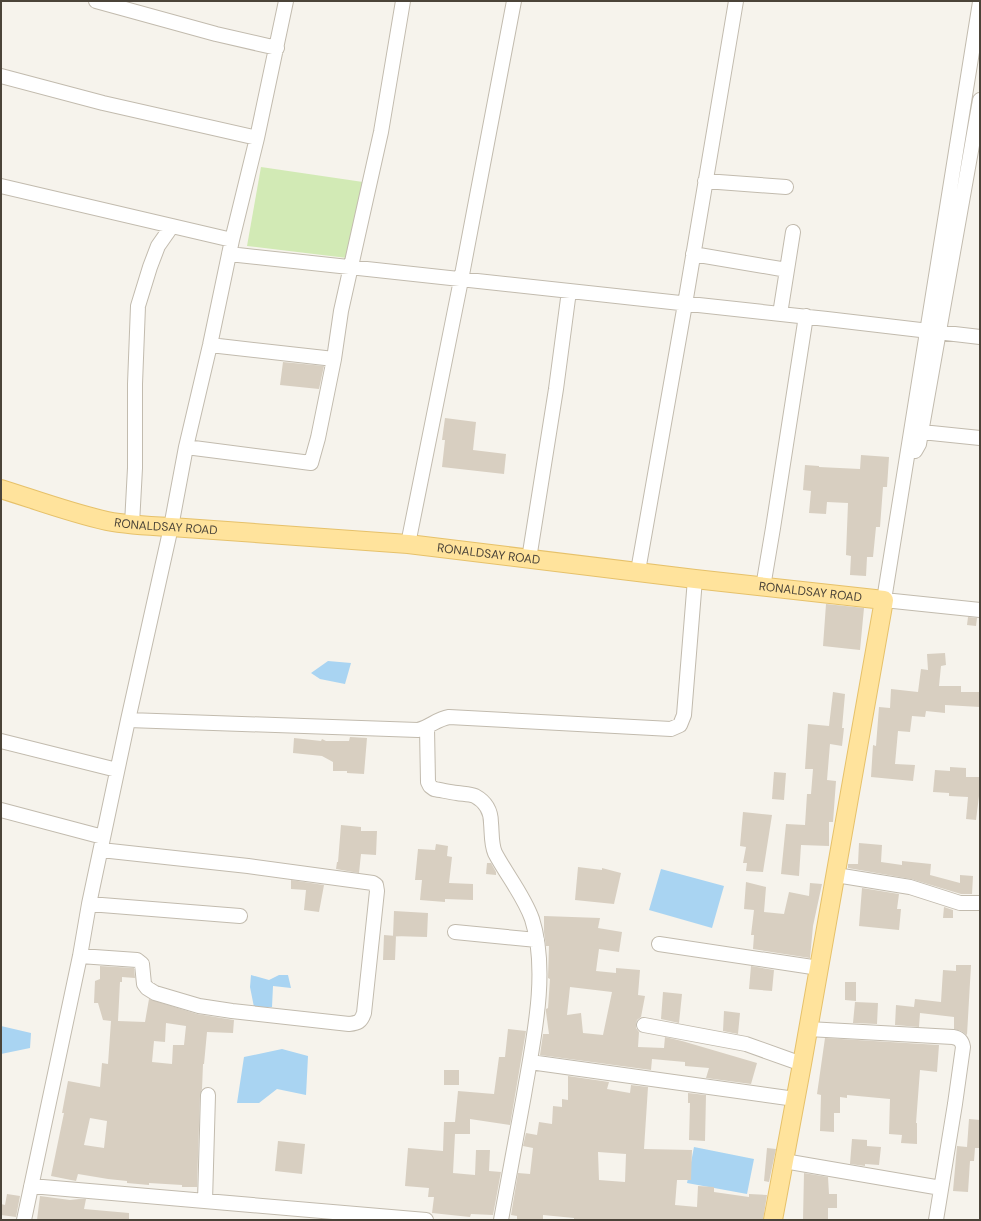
<svg xmlns="http://www.w3.org/2000/svg" width="981" height="1221" font-family="'DM Sans',sans-serif">
	<style>
		.green { fill: #d2eab5 }
		.water { fill: #a9d4f2 }
		.building { fill: #d8cfc1; fill-rule: evenodd }
		.lines { fill: none; stroke-linecap: round; stroke-linejoin: round }
		.minor-casing { stroke: #c2bbae; stroke-width: 16 }
		.major-casing { stroke: #e6c16a; stroke-width: 20 }
		.minor { stroke: #fff; stroke-width: 14 }
		.major { stroke: #ffe39c; stroke-width: 18 }
		.labels { text-anchor: middle; stroke-width: 3.5; stroke-linejoin: round; paint-order: stroke }
		.street-label { font-size: 12px; fill: #4b4439; stroke: #fff }
	</style>
	<rect width="100%" height="100%" fill="#f6f3ec"/>
	<path class="green" d="M261 167 363 182 347 258 247 246Z"/>
	<path class="water" d="M328 661 351 663 345 684 320 679 311 673Z
		M661 869 724 886 712 928 649 910Z
		M251 975 269 980 279 975H288L291 988 273 986 272 1007H254L250 987Z
		M1 1026 31 1033 30 1048 1 1054Z
		M282 1049 308 1056 306 1095 277 1089 259 1103H237L244 1057Z
		M694 1147 754 1159 747 1194 687 1183Z"/>
	<path class="building" d="M283 362 324 366 319 389 280 385Z
		M445 418 476 422 473 450 506 454 504 474 442 467 445 440H442Z
		M861 455 889 457 887 487H883L880 527H876L873 557H867L866 576 850 575 851 556 846 555 848 503 827 502 826 514 809 513 811 491 803 490 805 465 819 466V467L860 469Z
		M826 604 864 608 860 650 823 646Z
		M968 617 977 618 976 626 967 625Z
		M945 653 946 665 941 666 939 686H961V692H980V707L945 705V713L926 711 925 717 912 716 910 732 898 731 895 764 915 765 913 781 871 777 873 745 876 746 879 707 890 708 891 689 918 692 921 669 928 670 927 654Z
		M833 692 845 694 842 728H844L842 746 830 744 827 780 836 781 833 822H829V846L801 845 799 876 781 874 786 824 805 825 807 794H811L813 769H805L808 724 829 726Z
		M350 737 367 738 364 774 347 773V771H333V762L322 756 293 753 294 738 321 741 322 739 326 741H349Z
		M950 767 966 768V777H980V796H979L976 820 966 819 968 797 949 796V793L933 792 935 770 950 771Z
		M774 772 786 773 784 800 772 799Z
		M743 812 772 815 763 872 746 871 747 863H743L746 847 740 846Z
		M341 825 361 827V831H377L376 855 361 854 359 873 336 869 337 862H338Z
		M859 843 882 845 881 862 902 865V861L931 864 930 875 960 883V875L973 876 972 894H961L911 879 848 868V864H858Z
		M436 844 448 846 447 856 452 857 449 883 473 884V900L445 899V902L420 900 422 880H415L418 849 435 850Z
		M487 863H491L496 872V875L486 874Z
		M578 867 602 870V868L621 873 614 904 575 900Z
		M291 880 324 885 319 912 304 910 306 890 291 889Z
		M746 882 766 887 764 912 784 914 789 892 809 896 810 883 822 884 813 926 810 958 753 949 754 935H751L754 910 744 909Z
		M862 888 899 894 897 909H901L899 930 859 926Z
		M944 907 953 910V918H943Z
		M394 911 428 913 427 937 393 936Z
		M544 916 600 918 598 928 622 932 619 952 599 949 596 971 616 973V968L640 970 638 995 645 996 641 1017 637 1020 636 1024V1028L639 1032 638 1047 664 1048 665 1037 682 1041 757 1063 751 1084 706 1078 709 1068 685 1066V1062L652 1059 651 1070 540 1055 543 1034H549L546 1012V1009L548 1008 550 979 548 978 549 946H546L544 932ZM570 987 612 992 603 1035 583 1033 581 1013 567 1015Z
		M384 935 396 936 395 960H383Z
		M956 965H971L967 1035 961 1031 954 1029V1017L920 1013 919 1027 895 1025 896 1005 914 1007 915 999 941 1002 943 970 956 971Z
		M100 966 134 968 135 978 122 977V982H120L118 1021 145 1022 149 999 197 1014 234 1020 233 1033 207 1032 204 1064H203L202 1089 200 1095 197 1187H182V1185L149 1183V1185L127 1183V1181L108 1179 78 1174 76 1181 51 1176 64 1113H62L68 1081 100 1087 102 1063 108 1064 111 1021 103 1020 98 1003H94L95 981 100 979ZM166 1023 186 1026 184 1045H173L172 1064 152 1062 154 1041 165 1042ZM90 1118 107 1121 104 1148 84 1145Z
		M751 966 774 970 772 991 749 989Z
		M845 982H856V1001L845 1000Z
		M663 992 682 994 679 1023 661 1019Z
		M855 1002 878 1003 877 1024 853 1023Z
		M724 1011 740 1013 738 1034 723 1031Z
		M508 1029 526 1031 510 1125 470 1119V1134H455L453 1173 475 1175 476 1150H490L489 1171 501 1172 493 1215 471 1214 470 1217 432 1213 434 1197H428L429 1188 405 1186 408 1148 443 1151 444 1122H455L458 1091 494 1094 499 1057H505Z
		M825 1038 939 1045 937 1072 920 1070 916 1123H917V1144L901 1143 902 1135 889 1134 890 1099 847 1095V1098L840 1097V1113H834V1132L820 1131 821 1095 817 1094Z
		M444 1070H459V1085H444Z
		M568 1076 609 1082 607 1089 630 1093 631 1085 648 1087 644 1149 692 1150 691 1180H677L675 1205 697 1207 698 1186 714 1187V1192L749 1197V1194L767 1195 763 1220H574V1218L543 1215V1220H517V1216L511 1215 518 1173 530 1174 533 1148 523 1146 526 1133 537 1135 539 1122 552 1124 553 1106 562 1107V1099L568 1100ZM598 1152 626 1154 625 1182 599 1180Z
		M688 1093 706 1095 705 1141 689 1140 690 1103H688Z
		M969 1119 980 1120V1148H975L974 1161H970L968 1192 953 1191 957 1146 967 1147Z
		M852 1139 867 1140V1146L881 1147 879 1165 865 1164V1166L850 1164Z
		M278 1141 305 1144 302 1174 275 1171Z
		M767 1148 776 1149 769 1182 764 1181Z
		M804 1173 828 1177 829 1194H837V1208H828V1220H803Z
		M7 1194 20 1196 16 1217 1 1215V1204L5 1205Z
		M40 1196 70 1200 79 1199H86L84 1209 129 1213V1220H37Z"/>
	<g class="lines">
		<g class="minor-casing">
			<path id="minor" d="M96 1 216 34 277 48
				M980 2 884 600 980 610
				M1 76 103 103 257 138
				M705 181 786 187
				M1 186 232 240
				M229 254 827 319 980 337
				M693 254 787 270
				M780 314 793 232
				M210 345 334 359
				M912 431 980 438
				M186 447 311 463 318 438 334 359 341 311 381 132 403 1
				M915 451 919 444 980 100
				M132 524 135 468V384L138 306 150 267 158 246 172 226
				M408 544 461 280 514 1
				M529 559 556 389 569 291
				M638 571 685 304 736 1
				M763 587 773 528 806 316
				M128 720 418 730C430 727 437 719 449 717L671 729 680 725 684 715 695 579
				M427 728 428 782 430 786 434 789C441 790 449 792 457 793 463 794 470 794 475 796 486 802 491 811 491 823 492 832 491 844 495 853 506 874 524 896 532 919 549 972 533 1041 524 1095 516 1137 509 1178 501 1220
				M1 741 117 770
				M1 810 103 837
				M836 875 910 887 960 903H980
				M89 904 240 916
				M455 932 537 940
				M659 944 819 968
				M80 956 137 960 142 964 144 984 147 988 155 993 199 1006 232 1011 349 1024C358 1023 361 1022 364 1013L377 891 376 885 373 883 248 866 101 850
				M644 1025 746 1044 802 1064
				M808 1029 953 1037C959 1038 962 1041 963 1047L955 1104 936 1220
				M530 1062 795 1099
				M784 1161 941 1188
				M31 1186 426 1220
				M205 1201 208 1095
				M24 1220 80 956 89 904 128 720 171 527 186 447 210 345 232 240 257 138 286 1"/>
		</g>
		<g class="major-casing">
			<g id="major">
				<path id="s1" d="M1 489C36 500 71 513 107 521 127 525 149 526 171 527L408 544 695 579 884 600 802 1064 773 1220"/>
			</g>
		</g>
		<use href="#minor" class="minor"/>
		<use href="#major" class="major"/>
	</g>
	<g class="labels">
		<g class="street-label">
			<text dy="4" stroke="none"><textPath href="#s1" startOffset="170">RONALDSAY ROAD</textPath></text>
			<text dy="4" stroke="none"><textPath href="#s1" startOffset="494">RONALDSAY ROAD</textPath></text>
			<text dy="4" stroke="none"><textPath href="#s1" startOffset="818">RONALDSAY ROAD</textPath></text>
		</g>
	</g>
	<rect width="981" height="1221" fill="none" stroke="#4b4439" stroke-width="4"/>
</svg>
